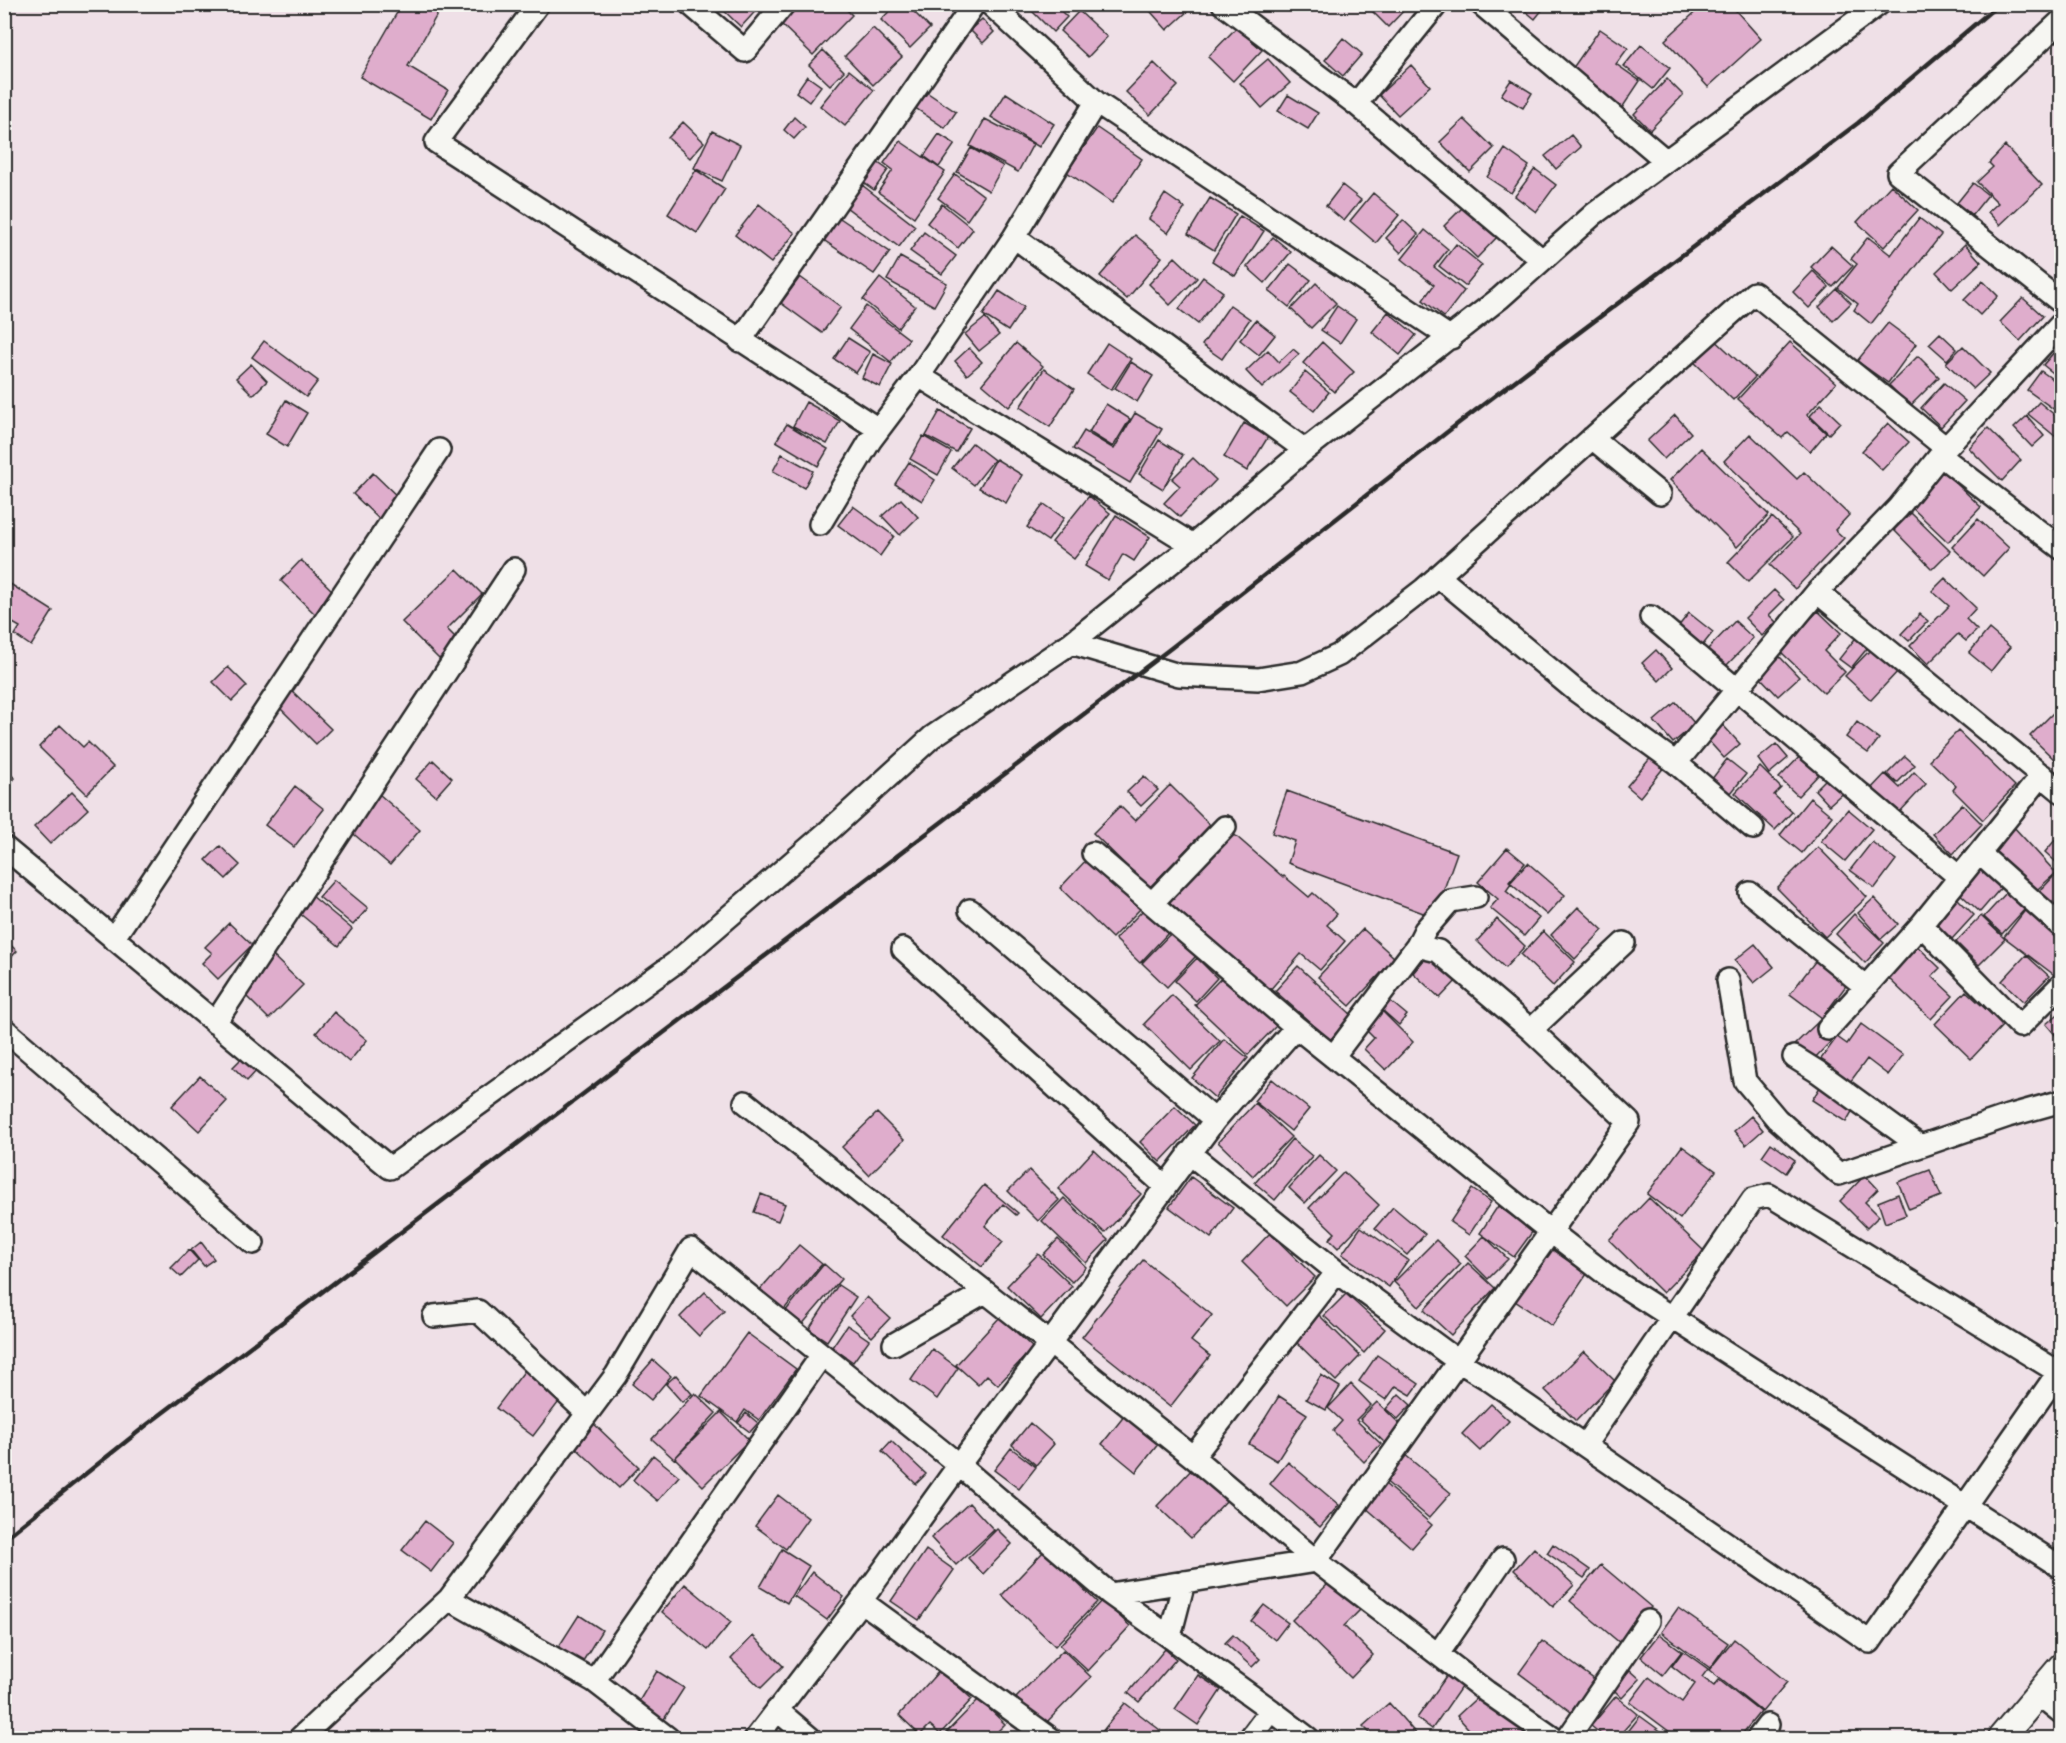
<svg xmlns="http://www.w3.org/2000/svg" width="2066" height="1743" font-family="Pangolin,sans-serif">
	<style>
		.building { fill: #dfadcc; stroke: #2b2b2b; stroke-width: 1.5 }
		.lines { fill: none; stroke-linecap: round; stroke-linejoin: round }
		.minor-casing { stroke: #2b2b2b; stroke-width: 26 }
		.tertiary-casing { stroke: #2b2b2b; stroke-width: 30 }
		.minor { stroke: #f6f6f2; stroke-width: 21 }
		.tertiary { stroke: #f6f6f2; stroke-width: 26 }
		.rail { stroke: #2b2b2b; stroke-width: 4.5 }
	</style>
	<rect width="100%" height="100%" fill="#efe0e7"/>
	<filter id="ink" filterUnits="userSpaceOnUse"><feTurbulence type="fractalNoise" baseFrequency=".0167" numOctaves="2"/><feDisplacementMap in="SourceGraphic" scale="12" xChannelSelector="R" yChannelSelector="G"/><feConvolveMatrix kernelMatrix="1 2 1 2 8 2 1 2 1" color-interpolation-filters="sRGB"/></filter>
	<g filter="url(#ink)">
		<path class="building" d="M402 4H443L408 66 448 90 431 119 360 77Z
			M717 4H762L741 27Z
			M798 4H841L852 15 813 55 780 23Z
			M896 4H906L930 28 910 48 881 20Z
			M1025 4H1054L1067 17 1053 32Z
			M1144 4H1182L1188 11 1167 30Z
			M1365 4H1410L1388 27Z
			M1517 4H1547L1535 19Z
			M1704 4H1730L1761 39 1708 87 1665 40Z
			M1079 11 1107 37 1088 57 1060 31Z
			M982 19 994 32 983 43 970 30Z
			M1237 27 1262 50 1233 81 1208 57Z
			M873 28 902 57 873 85 845 56Z
			M1600 29 1628 48 1616 64 1640 81 1622 108 1570 72Z
			M1343 38 1362 54 1343 76 1325 60Z
			M1641 45 1670 68 1653 89 1624 66Z
			M823 50 844 71 830 85 809 65Z
			M1268 59 1290 83 1262 108 1240 83Z
			M1154 63 1178 86 1150 115 1126 92Z
			M1411 65 1430 86 1398 115 1379 95Z
			M849 70 874 90 845 126 820 106Z
			M807 76 821 86 809 102 796 92Z
			M1667 79 1683 95 1650 130 1634 114Z
			M1511 80 1532 93 1523 108 1501 95Z
			M919 87 956 112 945 128 908 103Z
			M1006 93 1054 124 1039 147 991 117Z
			M1288 95 1318 113 1308 129 1278 111Z
			M794 117 805 127 794 139 784 130Z
			M985 119 1033 144 1018 172 970 146Z
			M1464 119 1494 148 1470 172 1440 142Z
			M683 122 704 142 690 158 668 138Z
			M1097 128 1142 159 1112 203 1067 172Z
			M712 131 740 145 722 181 694 168Z
			M939 134 955 144 939 167 924 156Z
			M1571 135 1581 147 1556 169 1545 156Z
			M900 141 945 172 914 217 878 192 893 170 884 163Z
			M2005 146 2042 185 2000 225 1988 212 1998 203 1977 182 1993 167 1989 163Z
			M971 148 1003 166 989 191 957 172Z
			M1505 149 1529 166 1511 193 1487 177Z
			M870 157 888 170 874 190 856 177Z
			M1535 169 1556 185 1536 212 1515 196Z
			M696 170 725 189 697 233 668 214Z
			M955 174 984 196 967 220 938 198Z
			M1973 183 1988 195 1972 215 1957 203Z
			M862 185 915 226 899 247 846 207Z
			M1342 185 1361 200 1344 221 1326 206Z
			M1891 185 1918 210 1884 247 1857 222Z
			M1373 193 1399 215 1376 243 1350 221Z
			M1165 194 1185 208 1168 233 1149 219Z
			M1210 198 1236 214 1214 250 1188 234Z
			M759 204 795 233 771 263 735 235Z
			M942 204 973 229 958 248 927 223Z
			M1465 205 1498 236 1477 258 1444 226Z
			M837 216 890 252 874 274 822 239Z
			M1240 216 1264 231 1235 276 1212 261Z
			M1919 218 1941 235 1871 324 1854 310 1858 304 1838 288 1857 264 1851 259 1868 237 1891 255Z
			M1403 220 1418 234 1401 253 1386 238Z
			M1425 230 1448 249 1434 267 1464 291 1444 317 1423 300 1434 285 1402 259Z
			M924 232 956 256 942 274 910 251Z
			M1135 235 1162 257 1127 299 1100 276Z
			M1273 237 1291 252 1265 283 1247 267Z
			M1456 244 1482 265 1465 286 1439 266Z
			M1965 244 1981 262 1952 289 1936 272Z
			M1831 246 1853 266 1833 287 1811 267Z
			M900 257 947 283 934 306 887 280Z
			M1175 257 1197 278 1170 305 1149 284Z
			M1290 264 1311 280 1289 307 1269 291Z
			M1813 271 1829 287 1809 308 1793 292Z
			M800 277 841 307 822 333 781 303Z
			M1203 277 1223 292 1198 324 1179 309Z
			M880 278 915 306 898 328 863 300Z
			M1983 281 1998 296 1980 315 1964 300Z
			M1316 283 1336 303 1311 328 1291 309Z
			M1837 289 1851 303 1833 321 1819 307Z
			M999 291 1024 307 1008 331 983 315Z
			M2023 298 2043 316 2020 341 2000 322Z
			M1230 305 1250 319 1222 359 1202 345Z
			M866 306 909 339 891 362 849 329Z
			M1337 306 1356 319 1340 343 1321 330Z
			M1388 312 1416 335 1400 355 1372 332Z
			M985 318 999 335 979 351 965 334Z
			M1256 320 1275 335 1259 355 1240 340Z
			M1888 323 1916 344 1888 383 1857 361Z
			M1940 333 1957 349 1947 360 1929 344Z
			M1711 336 1755 377 1733 400 1690 358Z
			M848 338 870 352 856 373 834 359Z
			M264 341 318 381 306 397 252 357Z
			M1322 342 1354 372 1334 392 1303 363Z
			M1790 342 1836 383 1807 415 1826 433 1810 452 1788 432 1782 438 1738 399Z
			M1016 343 1043 366 1009 407 982 384Z
			M1107 343 1131 359 1111 390 1087 374Z
			M2062 343V380L2043 365Z
			M1963 346 1990 373 1973 389 1946 363Z
			M969 348 982 362 967 375 955 361Z
			M1293 349 1299 354 1262 388 1246 371 1268 350 1279 362Z
			M873 354 892 364 880 387 862 378Z
			M1918 356 1939 377 1910 406 1889 385Z
			M1131 362 1153 376 1137 402 1115 388Z
			M251 364 267 381 253 395 236 378Z
			M1044 369 1074 389 1050 427 1020 407Z
			M2041 371 2062 386V415L2027 390Z
			M1305 372 1329 392 1314 411 1290 392Z
			M1944 383 1965 401 1941 427 1921 408Z
			M286 400 307 413 287 447 266 434Z
			M806 402 840 421 827 444 793 426Z
			M2039 402 2062 421V442L2028 414Z
			M1106 404 1130 419 1113 447 1089 432Z
			M1821 404 1840 422 1829 434 1810 416Z
			M940 411 970 428 956 452 926 436Z
			M1135 413 1162 429 1130 483 1073 449 1084 431 1114 449Z
			M1675 415 1691 433 1664 459 1647 441Z
			M2027 416 2044 436 2032 447 2014 428Z
			M1244 423 1268 437 1247 471 1224 457Z
			M1888 423 1909 442 1882 470 1862 451Z
			M787 424 828 449 818 466 776 441Z
			M1988 428 2021 460 2002 481 1969 448Z
			M1750 434 1797 479 1804 472 1849 515 1835 530 1844 538 1795 589 1770 565 1800 534 1724 461Z
			M923 436 951 452 938 475 910 459Z
			M1159 440 1183 455 1163 489 1139 474Z
			M972 443 994 460 974 485 952 468Z
			M1701 448 1769 515 1737 547 1670 480Z
			M782 454 813 471 804 488 773 471Z
			M1193 458 1216 480 1180 517 1164 503 1180 486 1172 479Z
			M996 459 1022 475 1006 503 979 488Z
			M909 462 935 480 922 501 895 484Z
			M1937 465 1981 507 1948 542 1908 504Z
			M373 473 401 500 381 521 353 494Z
			M1089 496 1110 513 1074 559 1052 542Z
			M901 499 918 517 900 535 882 516Z
			M1044 504 1064 518 1048 541 1027 527Z
			M853 506 894 536 880 556 838 525Z
			M1911 513 1950 551 1932 569 1894 530Z
			M1116 515 1150 537 1134 561 1123 554 1108 580 1085 566Z
			M1772 517 1793 537 1748 582 1728 562Z
			M1978 519 2009 548 1983 576 1952 547Z
			M301 560 336 594 316 615 281 581Z
			M457 569 482 594 447 629 458 640 439 659 402 622Z
			M1945 578 1976 608 1966 619 1977 630 1966 641 1958 634 1928 664 1910 646 1949 606 1932 591Z
			M7 582 53 611 31 646 15 635 20 627 4 618V586Z
			M1774 590 1784 600 1769 615 1776 622 1762 636 1745 618Z
			M1818 611 1841 633 1824 651 1845 672 1824 693 1780 651Z
			M1689 613 1713 632 1702 646 1678 627Z
			M1920 614 1928 621 1909 641 1901 634Z
			M1735 621 1753 638 1725 667 1707 650Z
			M1989 629 2010 647 1991 671 1969 653Z
			M1858 635 1870 645 1851 668 1839 659Z
			M1874 646 1899 670 1871 700 1845 676Z
			M1656 650 1672 668 1659 681 1642 663Z
			M1780 657 1799 677 1778 696 1759 676Z
			M228 667 247 686 232 701 213 682Z
			M289 688 331 729 316 744 275 703Z
			M1676 702 1695 724 1673 743 1654 721Z
			M2062 704V756L2056 761 2030 736Z
			M1857 722 1879 739 1868 753 1846 737Z
			M1722 724 1740 744 1724 758 1706 738Z
			M60 725 83 747 88 742 113 767 87 794 39 747Z
			M1958 731 2015 786 1983 820 1953 790 1956 786 1929 760Z
			M1776 744 1788 758 1769 774 1758 759Z
			M1804 752 1823 770 1798 796 1779 778Z
			M1653 755 1665 766 1640 797 1627 786Z
			M1905 756 1915 765 1897 783 1887 774Z
			M1727 759 1746 774 1727 798 1708 784Z
			M433 760 452 778 436 796 416 779Z
			M1760 767 1781 788 1774 795 1792 812 1775 830 1735 793Z
			M4 769 15 778 4 790Z
			M1914 772 1926 784 1895 817 1868 792 1885 774 1900 788Z
			M1832 773 1847 789 1829 805 1815 790Z
			M1144 776 1158 790 1141 806 1127 792Z
			M1170 785 1210 825 1149 888 1093 833 1120 806 1135 821Z
			M295 786 324 809 294 847 265 825Z
			M1287 791 1457 853 1434 917 1288 863 1295 841 1272 833Z
			M72 792 88 809 50 844 34 827Z
			M379 794 420 830 390 865 349 830Z
			M1810 798 1832 816 1802 853 1780 835Z
			M1962 804 1982 824 1953 854 1933 834Z
			M1848 809 1872 829 1845 861 1821 841Z
			M2012 825 2056 873 2031 895 1988 847Z
			M1229 830 1283 877 1284 876 1309 897 1313 893 1337 914 1327 925 1345 941 1320 970 1301 954 1269 991 1167 900Z
			M2062 832V856L2056 862 2045 852Z
			M1872 842 1896 860 1875 888 1850 870Z
			M220 846 240 865 226 879 206 860Z
			M1818 847 1867 897 1825 937 1777 888Z
			M1507 848 1525 863 1509 882 1511 884 1506 891 1539 918 1524 936 1490 908 1498 899 1478 882Z
			M1088 858 1140 909 1112 938 1060 888Z
			M1980 862 2005 883 1980 912 1956 890Z
			M1528 863 1565 895 1547 915 1510 883Z
			M2057 873 2062 877V908L2059 911 2039 892Z
			M334 880 368 908 353 925 319 897Z
			M2007 892 2025 909 2002 934 1984 917Z
			M1954 895 1974 915 1952 939 1931 919Z
			M312 896 352 929 339 946 299 913Z
			M1874 898 1898 924 1881 939 1858 913Z
			M1578 907 1603 930 1575 959 1551 935Z
			M1145 908 1169 932 1140 963 1115 939Z
			M2027 908 2062 934V971L2057 977 2004 937Z
			M1854 914 1884 943 1865 963 1836 934Z
			M1981 916 2005 939 1979 965 1956 942Z
			M1497 919 1525 946 1505 968 1477 941Z
			M229 923 252 945 218 979 202 963 212 953 205 947Z
			M1363 929 1395 958 1350 1006 1318 977Z
			M1543 931 1575 962 1553 986 1521 955Z
			M1172 932 1196 956 1167 987 1142 963Z
			M4 939 17 951 4 965Z
			M1755 944 1774 967 1754 983 1735 960Z
			M1915 944 1940 968 1932 976 1953 996 1931 1019 1885 975Z
			M1430 953 1458 979 1440 998 1413 973Z
			M272 955 303 985 269 1019 239 989Z
			M1820 955 1851 979 1822 1018 1790 994Z
			M2026 955 2049 976 2024 1002 2002 981Z
			M1197 958 1217 978 1196 1001 1175 981Z
			M1298 966 1352 1015 1330 1040 1275 991Z
			M1224 975 1276 1026 1248 1055 1195 1005Z
			M1966 991 2003 1025 1971 1059 1935 1024Z
			M1172 995 1220 1041 1191 1070 1144 1024Z
			M1389 1000 1407 1015 1399 1025 1381 1009Z
			M1381 1010 1413 1042 1386 1070 1364 1049 1374 1038 1364 1028Z
			M2062 1011V1033L2057 1037 2046 1024Z
			M334 1012 367 1040 349 1062 316 1033Z
			M1818 1022 1834 1038 1810 1063 1793 1046Z
			M1861 1024 1903 1055 1888 1075 1867 1059 1845 1089 1815 1067 1837 1037 1847 1044Z
			M1224 1039 1248 1058 1215 1098 1192 1078Z
			M245 1055 259 1068 247 1081 233 1067Z
			M200 1076 227 1101 199 1131 172 1106Z
			M1272 1079 1309 1109 1291 1131 1254 1101Z
			M1825 1079 1857 1103 1846 1122 1812 1100Z
			M1255 1103 1291 1137 1253 1176 1218 1142Z
			M1175 1106 1195 1125 1160 1162 1140 1142Z
			M877 1113 904 1140 869 1175 842 1147Z
			M1751 1116 1763 1130 1746 1145 1734 1131Z
			M1292 1139 1312 1156 1275 1200 1255 1183Z
			M1771 1143 1795 1160 1786 1173 1762 1156Z
			M1682 1146 1716 1171 1680 1219 1647 1194Z
			M1094 1150 1141 1194 1105 1233 1058 1189Z
			M1319 1155 1336 1171 1305 1203 1289 1188Z
			M1029 1170 1059 1200 1038 1221 1008 1191Z
			M1930 1170 1941 1196 1909 1209 1898 1182Z
			M1344 1172 1379 1205 1338 1248 1329 1239 1335 1233 1309 1208Z
			M1865 1175 1878 1189 1865 1202 1879 1216 1867 1228 1840 1201Z
			M1191 1177 1233 1208 1211 1238 1169 1207Z
			M984 1185 1018 1213 1016 1215 1003 1204 985 1226 1003 1242 982 1267 943 1235Z
			M1472 1189 1491 1202 1469 1235 1450 1222Z
			M761 1194 785 1204 778 1221 754 1212Z
			M1898 1194 1906 1215 1885 1223 1878 1202Z
			M1064 1198 1108 1240 1086 1263 1042 1221Z
			M1649 1198 1704 1251 1663 1293 1609 1240Z
			M1498 1206 1533 1231 1514 1257 1480 1233Z
			M1393 1207 1425 1234 1407 1255 1375 1228Z
			M1361 1227 1408 1260 1389 1287 1342 1254Z
			M1270 1233 1315 1277 1286 1306 1242 1262Z
			M1484 1236 1508 1259 1488 1279 1465 1256Z
			M1058 1239 1086 1267 1072 1282 1043 1255Z
			M1436 1240 1461 1264 1419 1307 1394 1282Z
			M201 1242 214 1259 204 1266 191 1250Z
			M799 1245 822 1264 781 1313 757 1293Z
			M1551 1249 1587 1274 1552 1326 1515 1301Z
			M189 1250 198 1260 181 1277 171 1268Z
			M1038 1254 1072 1286 1041 1319 1007 1286Z
			M1143 1260 1212 1315 1191 1341 1210 1356 1170 1407 1082 1337Z
			M1468 1263 1495 1288 1451 1335 1424 1310Z
			M824 1264 841 1279 800 1327 784 1313Z
			M838 1285 856 1297 827 1341 809 1329Z
			M705 1292 724 1311 699 1336 680 1317Z
			M1346 1294 1385 1329 1364 1353 1324 1316Z
			M867 1297 890 1318 872 1337 850 1316Z
			M1319 1315 1360 1356 1336 1381 1294 1340Z
			M1000 1317 1033 1348 998 1385 987 1375 978 1385 956 1365Z
			M847 1325 869 1340 853 1362 832 1347Z
			M747 1333 796 1369 759 1420 745 1410 737 1422 701 1396Z
			M932 1349 958 1368 937 1399 911 1380Z
			M1584 1351 1615 1381 1576 1421 1545 1390Z
			M1377 1355 1419 1384 1411 1395 1396 1386 1386 1400 1359 1381Z
			M653 1360 671 1376 651 1400 632 1384Z
			M529 1365 565 1394 533 1436 496 1408Z
			M676 1375 692 1394 682 1402 666 1384Z
			M1321 1375 1340 1387 1326 1410 1306 1399Z
			M1351 1384 1371 1405 1356 1420 1381 1444 1364 1462 1333 1431 1342 1421 1328 1408Z
			M695 1393 716 1413 674 1459 652 1439Z
			M1399 1394 1411 1405 1398 1419 1386 1409Z
			M1279 1396 1307 1414 1277 1461 1249 1444Z
			M1377 1402 1401 1425 1385 1443 1360 1419Z
			M1491 1404 1509 1421 1480 1451 1462 1434Z
			M721 1412 749 1440 703 1486 675 1458Z
			M746 1413 758 1423 750 1432 738 1423Z
			M1125 1415 1159 1443 1136 1472 1102 1444Z
			M592 1422 639 1467 619 1488 572 1444Z
			M1030 1423 1054 1444 1036 1465 1012 1445Z
			M891 1441 926 1474 916 1484 882 1451Z
			M1011 1448 1036 1467 1019 1489 994 1470Z
			M1404 1454 1451 1493 1429 1518 1383 1479Z
			M653 1455 679 1476 658 1501 633 1480Z
			M1288 1462 1339 1505 1320 1527 1270 1484Z
			M1194 1467 1228 1499 1191 1538 1157 1506Z
			M1384 1483 1432 1525 1412 1548 1364 1506Z
			M778 1495 808 1518 786 1549 755 1526Z
			M969 1503 994 1530 956 1565 931 1538Z
			M425 1521 453 1543 431 1572 402 1550Z
			M997 1529 1012 1544 983 1574 968 1558Z
			M1553 1544 1590 1570 1584 1578 1547 1553Z
			M1534 1548 1574 1585 1553 1607 1514 1570Z
			M782 1549 809 1566 787 1603 760 1587Z
			M926 1550 954 1570 919 1620 891 1601Z
			M1044 1551 1097 1602 1055 1646 1002 1595Z
			M1601 1565 1651 1607 1620 1643 1570 1601Z
			M812 1572 844 1597 827 1620 794 1596Z
			M1331 1581 1360 1610 1344 1626 1373 1655 1351 1678 1292 1620Z
			M685 1584 731 1622 708 1650 662 1612Z
			M1102 1600 1130 1626 1088 1671 1060 1645Z
			M1264 1605 1288 1623 1275 1640 1251 1621Z
			M1678 1608 1728 1643 1710 1668 1661 1632Z
			M579 1615 602 1630 580 1666 556 1651Z
			M1659 1634 1682 1651 1663 1675 1641 1657Z
			M1233 1635 1260 1659 1252 1667 1225 1643Z
			M753 1636 783 1666 761 1688 731 1659Z
			M1734 1639 1787 1682 1762 1712 1709 1670Z
			M1542 1641 1595 1680 1571 1712 1519 1673Z
			M1165 1649 1176 1659 1139 1702 1128 1693Z
			M1063 1650 1091 1677 1044 1725 1016 1698Z
			M1683 1651 1708 1669 1702 1677 1714 1686 1719 1680 1760 1712 1739 1738H1678L1630 1702 1649 1677 1682 1702 1695 1684 1672 1666Z
			M940 1670 972 1699 940 1734 930 1725 920 1735 899 1715Z
			M1451 1670 1466 1680 1432 1729 1417 1718Z
			M1630 1670 1640 1679 1622 1698 1612 1688Z
			M657 1671 684 1688 661 1724 635 1708Z
			M1198 1675 1221 1690 1198 1725 1175 1709Z
			M1484 1691 1509 1716 1530 1738H1475L1476 1737 1457 1716Z
			M1616 1696 1638 1714 1617 1738H1606L1591 1726Z
			M979 1699 1005 1724 991 1738H941Z
			M1125 1703 1160 1730 1153 1738H1097Z
			M1389 1703 1418 1736 1414 1738H1375L1363 1726Z
			M1640 1716 1666 1735 1663 1738H1623Z"/>
		<g class="lines">
			<g class="minor-casing">
				<path id="minor" d="M538 4 436 142 878 429
					M690 4 745 51 784 4
					M990 4 1096 102 1014 237 919 376 1193 545
					M1223 4 1356 104 1542 260
					M1481 4 1665 160
					M2062 20 1898 173 2062 303
					M1096 102 1451 338
					M1356 104 1437 4
					M1014 237 1305 450
					M2062 323 1946 448 1898 508 1817 592 2062 792
					M740 341 974 4
					M1592 438 1660 494
					M1941 456 2062 549
					M820 524 870 441 919 376
					M1438 576 1575 690 1676 763 1753 828
					M1651 617 1959 877
					M1071 643 1179 675 1258 679 1302 672 1339 655 1424 589 1754 293 1946 448
					M1676 763 1817 592
					M4 847 390 1168 675 963 833 827 932 737 1071 643 1193 545 1305 450 1500 298 1594 214 1879 4
					M1093 853 1296 1027
					M1979 853 2062 927
					M1750 893 1866 987
					M1153 902 1225 827
					M970 910 1215 1120
					M1921 925 2020 1026 2062 984
					M113 939 439 450
					M903 949 1165 1186
					M1728 980 1745 1081 1777 1119 1839 1174 2008 1116 2062 1101
					M215 1023 514 569
					M4 1029 253 1243
					M1828 1029 1921 925 2042 775
					M1531 1030 1624 943
					M1333 1057 1417 946 1425 930 1450 901 1476 897
					M1794 1057 1818 1072 1920 1146
					M745 1102 1050 1343 959 1465 861 1601 756 1738
					M1189 1153 1337 1272 1458 1361 1488 1379 1870 1642 2062 1367
					M434 1316 478 1311 587 1413
					M894 1344 985 1292
					M1585 1445 1753 1199 1769 1195 2058 1372
					M1193 1457 1337 1272
					M1110 1594 1316 1561 1629 1122 1531 1030 1438 951 1417 946
					M861 1601 1050 1738
					M1170 1636 1184 1582
					M1438 1654 1503 1559
					M594 1681 822 1355
					M2037 1694 2062 1714
					M777 1710 810 1738
					M300 1738 449 1599
					M668 1738 594 1681 449 1599 616 1375 691 1249 959 1465 1110 1594 1271 1710 1308 1738
					M1250 1738 1271 1710
					M1553 1738 1487 1692 1316 1561 1193 1457 1050 1343 1215 1120 1296 1027 1550 1231 1612 1279 2062 1568
					M1568 1738 1648 1621
					M1758 1738 1768 1725"/>
			</g>
			<g class="tertiary-casing">
				<path id="tertiary" d="M2001 1738 2062 1666"/>
			</g>
			<use href="#minor" class="minor"/>
			<use href="#tertiary" class="tertiary"/>
			<path class="rail" d="M4 1539 148 1424 1171 648 1460 422 1858 123 1999 4"/>
		</g>
	</g>
	<rect width="2066" height="1743" fill="none" stroke="#f6f6f2" stroke-width="24"/>
	<rect x="12" y="12" width="2042" height="1719" fill="none" stroke="#2b2b2b" stroke-width="2" filter="url(#ink)"/>
</svg>
